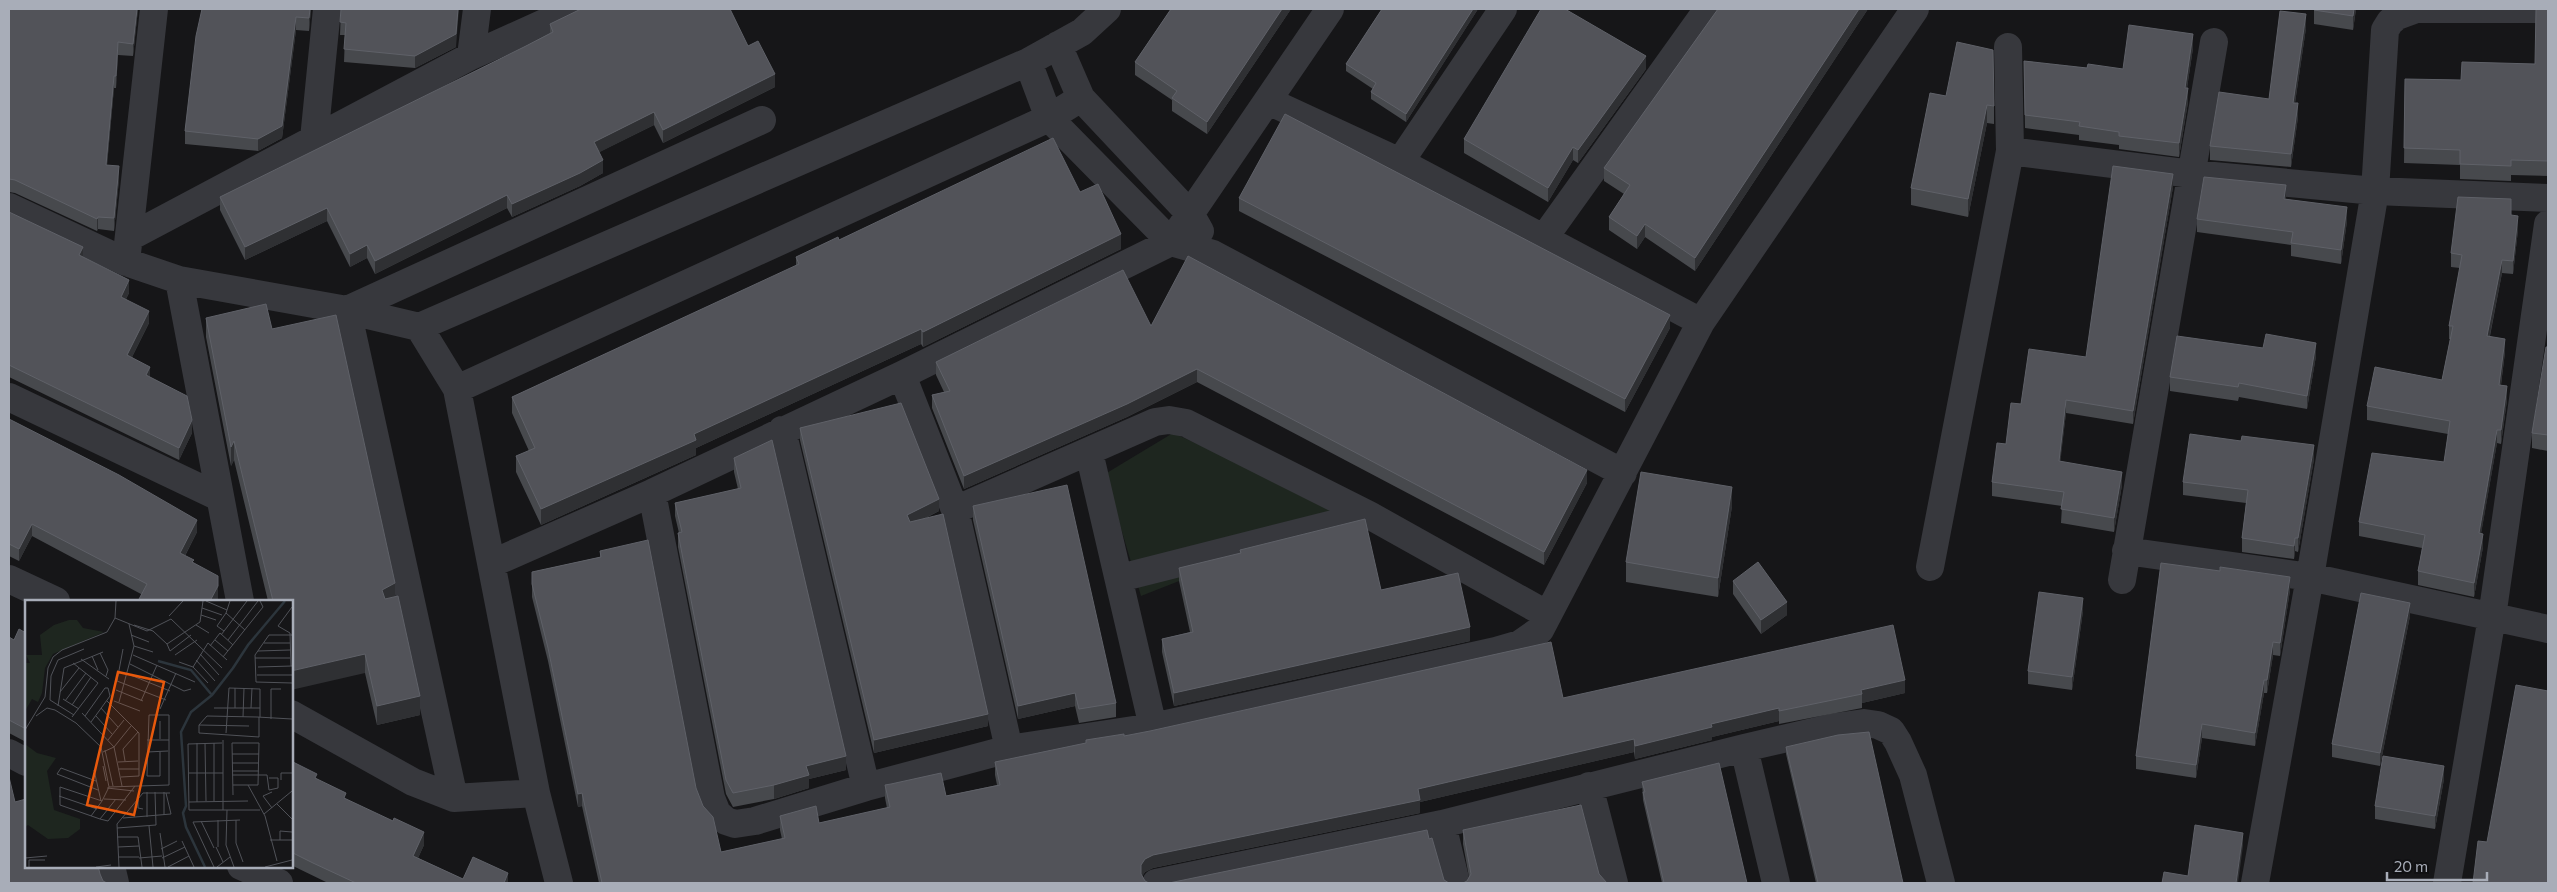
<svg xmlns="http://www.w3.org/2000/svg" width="2557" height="892" font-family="Commissioner,sans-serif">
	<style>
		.green { fill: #1e261f }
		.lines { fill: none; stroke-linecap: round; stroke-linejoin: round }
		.minor { stroke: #37383d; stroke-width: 28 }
		.wall { fill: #47494d }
		.shaded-wall { fill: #2f3033 }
		.building { fill: #525359; stroke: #5f6168 }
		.inset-river { fill: none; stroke: #2c353c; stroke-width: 2.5 }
		.inset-road { fill: none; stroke: #505258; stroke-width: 1 }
		.view { fill: #e8590c; fill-opacity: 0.15; stroke: #e8590c; stroke-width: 2.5 }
		.inset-edge { fill: none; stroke: #a8adb8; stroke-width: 2.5 }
	</style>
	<rect width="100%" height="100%" fill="#161618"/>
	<path class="green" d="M1173 433 1352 513 1141 596 1105 474Z"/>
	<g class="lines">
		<path class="minor" d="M1058 45 1081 98 1191 215 1200 231
			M471 56 477 9
			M1028 62 1049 118 1171 242 1213 254 1623 473
			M1268 101 1400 162 1701 322
			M314 139 327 9
			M2010 151 2192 174 2375 191 2548 198
			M1400 162 1503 9
			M9 207 126 262 154 9
			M130 237 471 56 575 9
			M1544 238 1708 9
			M126 262 179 280 347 310 419 327 1028 62 1082 32 1107 9
			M179 280 240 601
			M419 327 457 389 536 793 559 883
			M902 375 955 510 1009 749
			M457 389 1049 118 1081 98
			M9 397 219 497
			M782 430 866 787
			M1089 452 1153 727
			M652 493 711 798 717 813 726 821 735 824 755 821 866 787 1009 749 1153 727 1496 651 1520 644 1540 630 1701 322 1915 9
			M955 510 1155 422 1169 420 1186 423 1369 515 1548 615
			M2126 551 2310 577 2548 629
			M493 563 652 493 902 375 1171 242 1330 9
			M1930 567 2010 151 2008 47
			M1120 578 1369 515
			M9 579 56 601
			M2122 580 2214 42
			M291 714 413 782 454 798 536 793
			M1744 748 1776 883
			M9 753 26 762
			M1589 786 1614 883
			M454 798 347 310 762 120
			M1442 824 1456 883
			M111 866 115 883
			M241 866 279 883
			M1156 883 1442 824 1744 748 1835 727 1864 723 1878 725 1891 731 1898 742 1913 775 1941 883
			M2255 883 2310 577 2375 191 2385 30 2390 22 2397 16 2416 9H2535
			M2447 883 2492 617 2548 224"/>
	</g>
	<path class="wall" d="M9 9H138L133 56 118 55 116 88H114L107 165 119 179 114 231 98 229 97 231 15 193 9 192Z
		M202 9H311L309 31 296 30 282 138 258 151 185 144V131Z
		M341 9 456 47 415 68 344 62 345 35H340Z
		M1171 9H1291L1207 134 1172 111V100L1135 75V62Z
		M1382 9H1478L1406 122 1371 99V92L1373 89 1346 71V64Z
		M1718 9H1868L1695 271 1645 237 1637 249 1609 230V217L1624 194 1604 181V168Z
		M2314 9H2356L2353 30 2314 24Z
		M2548 9V176L2511 175V181L2460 179V165L2404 163 2405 79 2461 80 2535 64Z
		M550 24 748 46 775 87 663 143 654 125 599 152 603 173 580 186 512 217 507 208 375 274 367 258 350 267 327 221 245 260 220 210V197L524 47 550 33Z
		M2306 28 2295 103 2298 117 2291 167 2210 160V146L2269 99Z
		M2193 48 2187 88 2188 102 2179 157 2119 149V145L2079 140V135L2025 128 2024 61 2087 68 2123 69Z
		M1646 69 1578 163 1573 160 1548 202 1464 153V139Z
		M1930 93 1994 106V124L1987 123 1968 217 1911 205V188Z
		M2173 187 2133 424 2066 413 2060 461 2122 485 2114 532 2061 523 2062 506 1992 496V482L2021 404 2086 357Z
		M1080 192 1121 249 923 347 921 344 696 448V455L541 525 516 472V456L529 451 512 413V397L796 266V257L839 240Z
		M1239 198 1670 328 1625 412 1239 211Z
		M2286 199 2347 221 2341 264 2291 256V245L2197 232V219Z
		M9 212 83 257 129 293 126 299 149 323 132 357 150 377 192 433 179 460 9 377Z
		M2511 215 2518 230 2513 274 2502 273 2490 336 2505 352 2501 385 2507 400 2501 444 2497 443 2481 533 2483 547 2474 597 2418 585V571L2422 548 2359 536V522L2444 462 2448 434 2367 420V406L2442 380 2450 339H2449V326L2460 268 2451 267V253Z
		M206 318 272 329 395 597 420 715 377 725 365 673 291 601H268L234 460 231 466 206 337Z
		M1151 326 1587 483 1544 565 1197 382 1127 417 964 489 932 408V395L944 392 936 375V362Z
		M2548 347V451L2532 448V433Z
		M2316 356 2307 409 2239 397 2238 401 2170 391V377Z
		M9 419 197 532 185 556 194 563 218 599 141 594 32 536 19 561 9 556Z
		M800 428 939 511 924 519 988 726 874 753 800 440Z
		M734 458 846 770 809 779V788L774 799 733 807 726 794 678 547V533H679L675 516V503L738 489 734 472Z
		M2314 459 2298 552 2295 551 2294 559 2242 552V538L2246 503 2183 495V482Z
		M973 506 1116 703V717L1079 723 1075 706 1018 719 973 520Z
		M1732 506 1718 597 1626 582V562Z
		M1240 550 1381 590 1470 641 1174 706 1162 652V639L1190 632 1179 581V568L1240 554Z
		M600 551 721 852 782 839 780 830V816L819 823 887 808 885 798V785L946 796 997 785 995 775V762L1086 743V740L1563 698 1905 693 1862 703V708L1779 724V721L1712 737V740L1635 759 1634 752 1420 802V813L1153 868 1145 872 1142 876 1145 881 1149 883H599L582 806 578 807 548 661 532 597V572L600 557Z
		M1733 581 1787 615 1761 634 1733 594Z
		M2290 590 2280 656 2273 655 2267 693H2264L2255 746 2202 738 2196 778 2136 769V756Z
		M2083 611 2072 690 2028 684V671Z
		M2410 616 2380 766 2332 757V744Z
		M26 633V742L9 733V637L14 640Z
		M1786 747 1903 883H1816L1786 754Z
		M291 761 346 799 424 845 418 858 463 879 508 883H328L291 865Z
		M2444 779 2435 829 2375 819V806Z
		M1642 782 1747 883H1662L1643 800Z
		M1463 830 1599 874 1467 881 1469 877 1463 844Z"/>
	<path class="shaded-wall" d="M137 9H138L133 56V44Z
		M310 9H311L309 31V18Z
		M458 9H459L456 47 415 68V56Z
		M1282 9H1291L1207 134V122Z
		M1473 9H1478L1406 122V114Z
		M1859 9H1868L1695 271V258Z
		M2354 9H2356L2353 30V16Z
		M2306 14V28L2293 116V103Z
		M296 17V30L282 138 258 151V139Z
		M2193 34V48L2185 101V88Z
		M118 42V55L116 88V76Z
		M1646 56V69L1578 163V150Z
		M775 74V87L663 143V130Z
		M114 76V88L106 177V165Z
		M2188 88V102L2179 157V143Z
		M2298 103V117L2291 167V154Z
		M1987 105V123L1968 217V199Z
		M654 112V125L594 155V142Z
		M1573 147V160L1548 202V188Z
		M603 160V173L580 186 512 217V204Z
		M119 166V179L114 231V218Z
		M2173 174V187L2133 424V411Z
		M2286 185V198L2284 212V199Z
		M507 195V208L375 274V261Z
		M2347 207V221L2341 264V250Z
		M327 208V221L245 260V247Z
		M2518 216V230L2513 274V261Z
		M98 217V229L97 231V219Z
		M1645 224V237L1637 249V236Z
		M1121 234V249L923 347V332Z
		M367 245V258L350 267V254Z
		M83 247V259L79 255Z
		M2502 260V273L2487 349V336Z
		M129 280V293L121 309V297Z
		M149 311V323L127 367V355Z
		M1670 315V328L1625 412V399Z
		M921 329V344L696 448V455L541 525V509L694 434Z
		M2505 339V352L2499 399V385Z
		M2316 343V356L2307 409V396Z
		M150 367V379L146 375Z
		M1197 369V382L1127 417 964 489V476Z
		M2507 386V400L2501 444V430Z
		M2066 400V413L2059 474V461Z
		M192 420V433L179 460V448Z
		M2497 430V443L2479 546V533Z
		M234 441V460L231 466V447Z
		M2314 445V459L2298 552V538Z
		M1587 470V483L1544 565V552Z
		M2122 472V485L2114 532V518Z
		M1732 487V506L1718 597V578Z
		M939 499V511L907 527V515Z
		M197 520V532L180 565V553Z
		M32 524V536L19 561V549Z
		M2483 534V547L2474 597V583Z
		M2295 538V551L2294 559V546Z
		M2290 577V590L2280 656V643Z
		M395 583V602L382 609V590Z
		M218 586V599L217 601H210Z
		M2083 598V611L2072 690V677Z
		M1787 602V615L1761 634V620Z
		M2410 603V616L2380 766V753Z
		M1470 627V641L1174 706V693Z
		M2273 642V655L2267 693V680Z
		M365 654V673L291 690V671Z
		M1905 680V693L1862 703V694L1861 690Z
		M2264 680V693L2255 746V733Z
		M1075 693V706L1018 719V706Z
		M420 696V715L377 725V706Z
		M1779 708V721L1712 737V740L1635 759V746L1711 724Z
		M988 714V726L874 753V740Z
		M2202 724V738L2196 778V765Z
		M1634 739V752L1420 802V813L1153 868 1145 872 1141 879V865L1145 859 1153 855 1418 789Z
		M846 756V770L809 779V788L774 799V785L806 766Z
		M2444 766V779L2435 829V816Z
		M582 793V806L578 807V794Z
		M424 832V845L413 869V856Z
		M2243 833V846L2238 883H2236Z
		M508 873V883H504Z"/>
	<path class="building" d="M9 9H137L133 44 118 42 116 76H114L106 165 119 166 114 218 98 217 97 219 15 180 9 179Z
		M202 9H310L309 18 296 17 282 126 258 139 185 131 196 36Z
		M341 9H458L456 34 415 56 344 49 346 23 340 22Z
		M581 9H730L748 46 758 41 775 74 663 130 654 112 594 142 603 160 580 173 512 204 507 195 375 261 367 245 350 254 327 208 245 247 220 197 524 47 553 32 550 24Z
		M1171 9H1282L1207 122 1172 98 1177 91 1135 62Z
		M1382 9H1473L1406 114 1371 92 1376 83 1346 64Z
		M1541 9H1565L1646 56 1578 150 1573 147 1548 188 1464 139Z
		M1718 9H1859L1695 258 1645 224 1637 236 1609 217 1630 185 1604 168Z
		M2314 9H2354L2353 16 2314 10Z
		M2536 9H2548V161L2511 160V166L2460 164V150L2404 148 2405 79 2461 80 2462 62 2535 64Z
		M2280 11 2306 14 2293 103H2298L2291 154 2210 146 2219 92 2269 99Z
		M2129 25 2193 34 2185 88H2188L2179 143 2119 136V132L2079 126 2080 122 2025 115 2024 61 2087 68 2088 64 2123 69Z
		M1957 42 1993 50 1994 106 1987 105 1968 199 1911 188 1930 93 1946 96Z
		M1285 114 1670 315 1625 399 1239 198Z
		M1053 138 1080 192 1098 184 1121 234 923 332 921 329 694 434 696 440 541 509 516 456 535 448 512 397 799 264 796 257 838 237 839 240Z
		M2113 166 2173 174 2133 411 2066 400 2059 461 2122 472 2114 518 2061 509 2064 492 1992 482 1997 443 2006 444 2011 403 2021 404 2029 349 2086 357Z
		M2204 177 2286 185 2284 199 2347 207 2341 250 2291 243 2293 232 2197 219Z
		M2458 197 2511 199V215L2518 216 2513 261 2502 260 2487 336 2505 339 2499 385 2507 386 2501 430H2497L2479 533 2483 534 2474 583 2418 571 2425 535 2359 522 2372 453 2444 462 2450 421 2367 406 2375 367 2442 380 2453 326H2449L2462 255 2451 253Z
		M9 212 83 247 79 255 129 280 121 297 149 311 127 355 150 367 146 375 187 396 192 420 179 448 9 365Z
		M1188 256 1587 470 1544 552 1197 369 1127 404 964 476 932 395 950 391 936 362 1123 270 1151 326Z
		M266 304 272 329 336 315 395 583 382 590 385 599 398 596 420 696 377 706 365 654 291 671V601H273L234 441 231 447 206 318Z
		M2266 334 2316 343 2307 396 2239 383 2238 387 2170 377 2177 336 2263 348Z
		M2546 347H2548V435L2532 433Z
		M901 403 939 499 907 515 910 522 943 514 988 714 874 740 800 428Z
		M9 419 119 475 197 520 180 553 194 560 192 562 218 576V586L210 601H138L147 584 32 524 19 549 9 544Z
		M2190 434 2241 441 2242 436 2314 445 2298 538H2295L2294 546 2242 538 2248 490 2183 482Z
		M772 440 846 756 806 766 809 775 774 785 733 793 726 780 678 533 682 532 675 503 741 488 734 458Z
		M1641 472 1732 487 1718 578 1626 562Z
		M1067 485 1116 703 1079 709 1075 693 1018 706 973 506Z
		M1365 519 1381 590 1458 573 1470 627 1174 693 1162 639 1193 632 1179 568 1241 553 1240 550Z
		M648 540 696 788 703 806 713 817 721 852 785 838 780 816 816 806 819 823 890 807 885 785 891 784 941 773 946 796 1000 785 995 762 1086 743V740L1124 734V736L1150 731 1551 642 1563 698 1893 625 1905 680 1861 690 1862 694 1779 711V708L1711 724 1712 727 1635 746 1634 739 1418 789 1420 800 1153 855 1145 859 1141 865V874L1145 881 1149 883H602L582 793 578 794 548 648 532 584V572L601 557 600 551Z
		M1758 562 1787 602 1761 620 1733 581Z
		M2161 563 2220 571V567L2290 577 2280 643 2273 642 2267 680H2264L2255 733 2202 724 2196 765 2136 756Z
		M2039 592 2083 598 2072 677 2028 671Z
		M2361 593 2410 603 2380 753 2332 744Z
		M19 629 26 633V729L9 720V637L14 640Z
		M2516 685 2548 691V883H2473L2478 841 2487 842Z
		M1869 732 1903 883H1818L1786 747 1838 735Z
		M2383 756 2444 766 2435 816 2375 806Z
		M291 761 317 774 315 778 346 793 344 798 393 821 394 818 424 832 413 856 463 879 473 857 508 873 504 883H356L313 863 291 852Z
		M1719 763 1747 883H1664L1643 792H1645L1642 782Z
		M9 777 15 802 26 799V866H98L100 874 103 881 107 883H9Z
		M1581 805 1599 874 1607 883H1463L1467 881 1471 874 1463 830Z
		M2195 825 2243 833 2236 883H2162L2164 872 2188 876Z
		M1427 830 1429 839 1432 838 1444 880 1449 883H1169Z"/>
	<g transform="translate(25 600)">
		<rect width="268" height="268" fill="#161618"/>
		<path d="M44 20H52L58 28 79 32 28 54 20 68 17 93 13 102 7 99 0 111V63H5L1 55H17L15 35 29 25ZM0 144 12 153 31 158 22 171 29 210 55 219V229L43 238 23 239 3 225 0 227Z" fill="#1e261f"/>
		<path class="inset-river" d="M133 61 166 70 186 94M208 68 223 45 260 1M180 267 161 227 158 213 161 206 156 132 166 112 187 95 208 68"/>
		<path class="inset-road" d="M181 1 202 10M205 1 201 13 220 30M177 8 197 15M176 15 191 20M144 16 158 1M90 18 122 31 146 19 197 68M109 25 128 31 142 44 175 22 178 1M171 25 184 33M199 31 192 26 201 13M265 33 253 26 267 7M265 33 266 66M106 35 124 42M196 35 222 1M267 35H244L230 55 231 82 267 83M190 40 203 51M203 40 233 1M239 43H265M142 44 145 51 166 35M109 46 128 52M185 46 195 33 208 45M98 49 92 81 141 100M233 51 265 50M75 53 83 70 81 76M175 54 194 75M108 55 170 82M150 55 172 40M67 56 73 70M198 57 238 7 235 1M230 58H265M56 59 84 79M171 60 190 81M154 62 168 67 183 83M105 64 159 91 166 89M168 67 183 43 202 60M233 67 267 66M103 74 145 91M232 75H267M210 88V108M227 88 226 108H235M91 90 118 101M35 92 54 68M38 99 54 109M40 101 61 73M82 101 114 133V176L96 177M89 101 115 111M116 101 132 65M94 102 109 46 104 24M47 105 66 77M33 106 39 68 78 52M76 108 93 127M189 108H226M135 109 151 73M57 113 89 147 97 186M49 115 25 100 26 76 33 60 59 49M11 116 22 108 30 110 51 123 76 147 84 187 77 201M60 116 80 88H83L85 96 66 122M71 116 87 134M47 117 73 83 48 63M218 117 219 88M234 117V137L174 133V125L182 116 232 117 267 119M246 119V89H256M174 125 224 126M0 130 20 97 23 68 28 57 37 50 82 32 90 18 91 1M201 133 204 88 235 89V117M135 139V121M83 140 99 120M122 140H144M198 140V210M172 143V202M180 143 181 201M189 143V201M197 143 163 144 164 210H235M80 150 88 186M78 152 89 147 106 126M122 152 143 151M207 154H234M100 161 98 149 113 132M93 162 113 161M207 163H234M78 166 81 181M94 169H114M69 170 76 201M207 171H234M164 173H198M207 175H242L244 190 253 188V178H244M256 180V173H267M71 181 36 168 32 174 73 190M223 185 240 216 252 261M84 187 144 185V115H124L122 176H135V152M82 188 109 191M139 192V215M208 195 207 143H234L233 185H208M34 196 72 209M113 198V208L118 209M79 199 101 200M164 202 223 201M252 204 267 219M247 208 238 196 247 192M202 210 201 245 209 267M239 214 267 191M66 216 77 201 35 187V205L75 219 83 221 110 186M122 217V192M98 218 146 214 141 193M75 219 91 199M211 220V243L218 262M176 221 189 248M124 226 128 267M92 228 131 225 130 192M135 233 140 267M92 237H113L117 267M245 240H267M255 240V231L267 232M157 241 169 267M93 247 114 246M191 247 198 262M193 247V220M136 249 152 241M93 257H114M0 258 22 256M114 258 137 256M137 258 160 247M4 267V260H20M71 267 86 265M94 267 92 224 118 193H145M143 267 164 256M189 267 168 222 215 220M192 267 205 257M240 267 267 260"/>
		<path class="view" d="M93 72 139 82 109 215 62 205Z"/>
		<rect width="268" height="268" class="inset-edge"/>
	</g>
	<rect width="2557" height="892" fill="none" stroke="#a8adb8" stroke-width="20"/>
	<path d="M2387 872v8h100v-8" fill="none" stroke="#a8adb8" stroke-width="2.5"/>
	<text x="2394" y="872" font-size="15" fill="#a8adb8" stroke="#111113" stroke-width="4" paint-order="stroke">20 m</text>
</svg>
